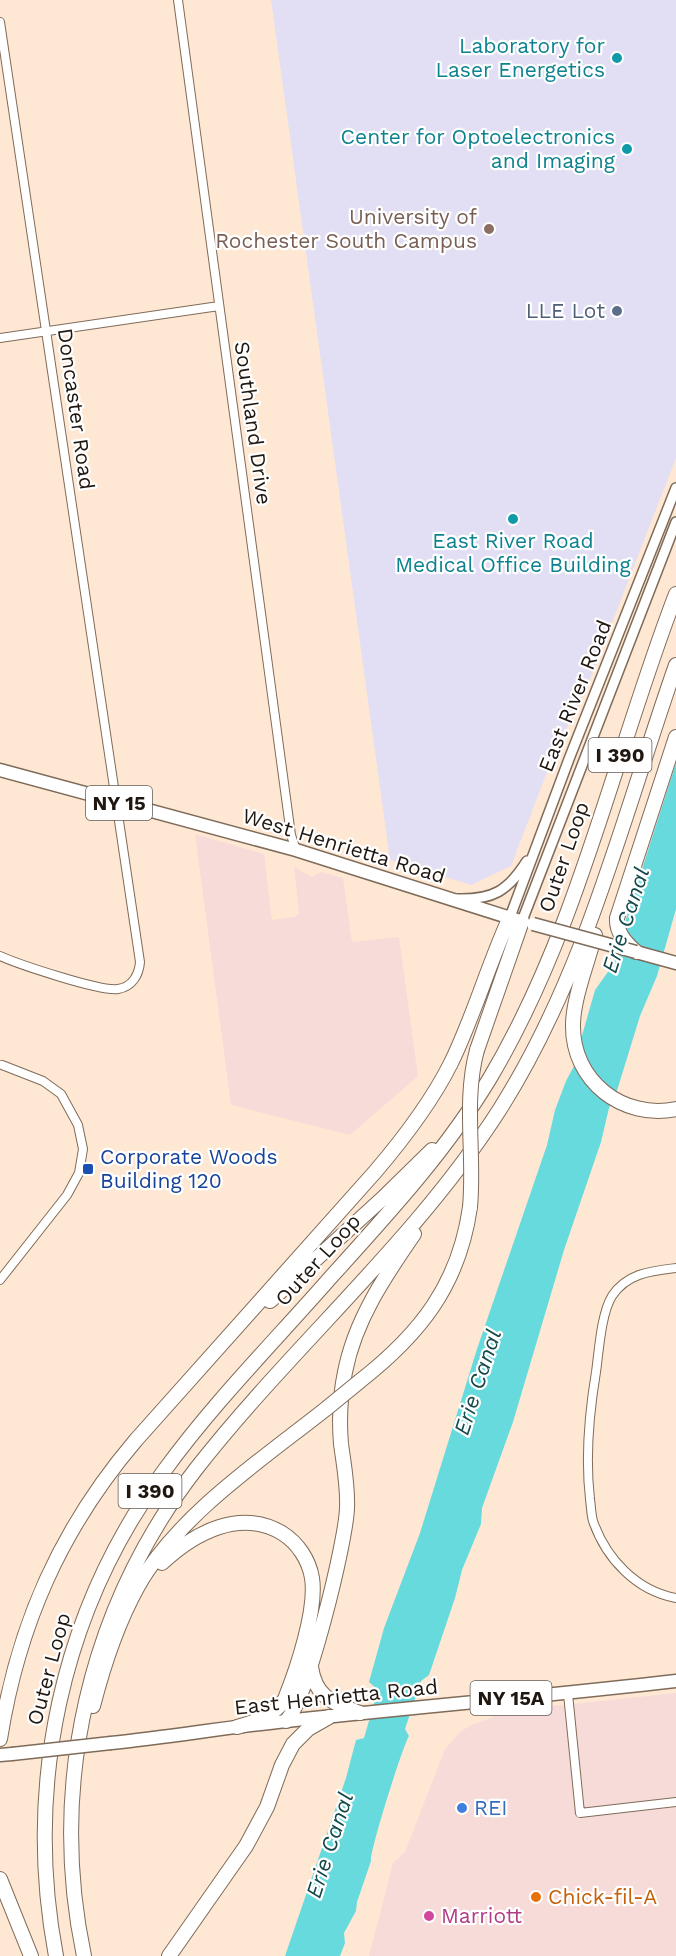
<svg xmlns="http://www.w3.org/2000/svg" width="676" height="1956" font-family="'Work Sans',sans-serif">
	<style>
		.commercial { fill: #f6dbd8 }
		.education { fill: #e2dff5 }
		.water { fill: #67dade }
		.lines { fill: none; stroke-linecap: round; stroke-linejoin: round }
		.minor-casing { stroke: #7f6b59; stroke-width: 10 }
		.tertiary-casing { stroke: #7f6b59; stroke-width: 12 }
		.primary-casing { stroke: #7f6b59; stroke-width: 15 }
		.motorway-casing { stroke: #7f6b59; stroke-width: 16 }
		.minor { stroke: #fff; stroke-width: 8 }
		.tertiary { stroke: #fff; stroke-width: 9 }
		.primary { stroke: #fff; stroke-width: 12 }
		.motorway { stroke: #fff; stroke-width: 14 }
		.primary-bridge-casing { stroke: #7f6b59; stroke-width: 15; stroke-linecap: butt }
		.motorway-bridge-casing { stroke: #7f6b59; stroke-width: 16; stroke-linecap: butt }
		.primary-bridge { stroke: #fff; stroke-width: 12 }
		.motorway-bridge { stroke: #fff; stroke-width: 14 }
		.culture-dot { fill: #0f9aa8; stroke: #fff; stroke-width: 2 }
		.education-dot { fill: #8d6e63; stroke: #fff; stroke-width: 2 }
		.service-dot { fill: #5c6f8a; stroke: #fff; stroke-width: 2 }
		.transit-dot { fill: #1a4fb4; stroke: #fff; stroke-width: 2 }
		.shop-dot { fill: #3f7fe0; stroke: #fff; stroke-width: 2 }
		.food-dot { fill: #e8710a; stroke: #fff; stroke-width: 2 }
		.hotel-dot { fill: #d1479c; stroke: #fff; stroke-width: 2 }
		.labels { text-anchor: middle; stroke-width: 4.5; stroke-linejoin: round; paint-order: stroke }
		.shield { fill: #fff; stroke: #625d58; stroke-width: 1.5 }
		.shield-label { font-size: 20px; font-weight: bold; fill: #1f1710 }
		.culture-label { font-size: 21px; fill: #0d838f; stroke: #fff; text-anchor: end }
		.education-label { font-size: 21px; fill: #785e54; stroke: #fff; text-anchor: end }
		.service-label { font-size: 21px; fill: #4e5e75; stroke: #fff; text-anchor: end }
		.street-label { font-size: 21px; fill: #1f1710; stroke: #fff }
		.transit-label { font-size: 21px; fill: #164399; stroke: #fff; text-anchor: start }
		.shop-label { font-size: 21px; fill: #366cbe; stroke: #fff; text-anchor: start }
		.food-label { font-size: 21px; fill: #c56008; stroke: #fff; text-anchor: start }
		.hotel-label { font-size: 21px; fill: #b23c85; stroke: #fff; text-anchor: start }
		.water-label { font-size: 22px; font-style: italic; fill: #15494b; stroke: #fff }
	</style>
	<rect width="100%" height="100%" fill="#ffe8d3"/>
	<path class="commercial" d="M195 834 264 854 272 920 295 917 299 913 294 867 312 877 321 872 343 878 352 942 399 937 418 1076 350 1135 231 1105Z
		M676 1693V1956H369L393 1863 405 1852 445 1749 460 1732 471 1725 491 1718 496 1712Z"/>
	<path class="education" d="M271 0H676V458L589 682 554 754 511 866 471 885 390 860Z"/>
	<path class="water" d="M676 763V909L657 976 640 1016 615 1097 609 1108 601 1142 564 1250 513 1422 482 1508 481 1524 462 1570 455 1598 429 1675 421 1681 405 1729 409 1736C402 1748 369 1853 371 1861L357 1902 356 1911 344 1933 345 1943 340 1956H285L346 1778 356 1740 364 1738 378 1690 369 1682 384 1628 420 1533 477 1349 547 1145 555 1110 566 1081 580 1055 581 1039 595 990 610 969Z"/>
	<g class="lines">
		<g class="minor-casing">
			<path id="minor" d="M178 0 291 835 296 850
				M0 22 140 962C139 975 132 987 118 989 101 992 18 964 0 956
				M0 338 219 306
				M676 1268C651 1271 627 1273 612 1296 601 1314 599 1351 596 1372 589 1414 585 1456 590 1499 591 1506 591 1514 593 1521 606 1559 637 1591 676 1598
				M0 1280 67 1195 79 1173 83 1149 78 1125 61 1094 43 1081 2 1065
				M568 1694 580 1813 676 1802"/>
		</g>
		<g class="tertiary-casing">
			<path id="tertiary" d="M457 899C493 900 508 891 527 861
				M510 917 569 759 676 488
				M522 921 676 522"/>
		</g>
		<g class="primary-casing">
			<path id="primary" d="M0 770 296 850 517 920
				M636 952 676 963
				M111 1743C170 1737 228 1727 287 1721 416 1707 546 1696 676 1681
				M0 1755 12 1754"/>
		</g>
		<g class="motorway-casing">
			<path id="motorway" d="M595 935C588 961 573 999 573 1025 572 1081 623 1120 676 1109
				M636 952C626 943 616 933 617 918L676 737
				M477 1050 522 921
				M270 1301 382 1199 432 1150
				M360 1381C420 1334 459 1285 470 1207
				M162 1563C194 1533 240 1508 282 1533 298 1543 309 1560 312 1578 317 1610 297 1669 285 1699 274 1716 255 1722 237 1727
				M311 1667C316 1699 333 1702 360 1713
				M93 1706C103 1667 119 1620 138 1586 178 1515 264 1458 327 1408
				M286 1721C307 1701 346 1542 347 1508 348 1486 344 1466 341 1444 339 1420 340 1396 345 1372 355 1320 385 1276 414 1234
				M0 1739C18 1625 61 1528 136 1440L375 1172C404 1138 431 1103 451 1063 474 1016 488 965 510 917
				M0 1879 31 1956
				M56 1956C24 1786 61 1611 164 1471 214 1402 275 1341 331 1277 388 1214 446 1151 490 1078 579 928 614 755 676 594
				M84 1956C48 1785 89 1607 196 1469 292 1346 415 1242 500 1109 586 973 623 816 676 665
				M169 1956 246 1846 267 1807 282 1765 293 1744 308 1729 329 1717"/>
		</g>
		<use href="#minor" class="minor"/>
		<use href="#tertiary" class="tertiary"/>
		<use href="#primary" class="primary"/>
		<use href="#motorway" class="motorway"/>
		<g class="primary-bridge-casing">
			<path id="primary-bridge" d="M533 924 636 952
				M12 1754 111 1743"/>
		</g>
		<g class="motorway-bridge-casing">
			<path id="motorway-bridge" d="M470 1207C475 1155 463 1101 477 1050
				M327 1408 360 1381"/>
		</g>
		<use href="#primary-bridge" class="primary-bridge"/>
		<use href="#motorway-bridge" class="motorway-bridge"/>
	</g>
	<g class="culture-dot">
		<circle cx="617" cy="58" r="6"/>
		<circle cx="627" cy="149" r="6"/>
		<circle cx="513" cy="519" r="6"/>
	</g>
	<circle class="education-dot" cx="489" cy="229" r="6"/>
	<circle class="service-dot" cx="617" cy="311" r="6"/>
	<rect class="transit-dot" x="82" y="1163" width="12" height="12" rx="3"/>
	<circle class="shop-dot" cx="462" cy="1808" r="6"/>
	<circle class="food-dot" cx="536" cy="1897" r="6"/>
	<circle class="hotel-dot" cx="429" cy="1916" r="6"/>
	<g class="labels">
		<g class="shield">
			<rect x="588.5" y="738" width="63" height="34" rx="4.5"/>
			<rect x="86" y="786" width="66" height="34" rx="4.5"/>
			<rect x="118.5" y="1474" width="63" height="34" rx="4.5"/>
			<rect x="470.5" y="1681" width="81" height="34" rx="4.5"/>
		</g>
		<g class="shield-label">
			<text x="620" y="762">I 390</text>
			<text x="119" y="810">NY 15</text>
			<text x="150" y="1498">I 390</text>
			<text x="511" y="1705">NY 15A</text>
		</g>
		<g class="culture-label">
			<text x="605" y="53">Laboratory for<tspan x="605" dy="24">Laser Energetics</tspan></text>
			<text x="615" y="144">Center for Optoelectronics<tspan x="615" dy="24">and Imaging</tspan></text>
			<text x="513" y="548" text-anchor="middle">East River Road<tspan x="513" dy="24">Medical Office Building</tspan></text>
		</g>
		<g class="education-label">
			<text x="477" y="224">University of<tspan x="477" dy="24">Rochester South Campus</tspan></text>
		</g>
		<g class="service-label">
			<text x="605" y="318">LLE Lot</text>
		</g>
		<g class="street-label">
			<text transform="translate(76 409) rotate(82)" y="7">Doncaster Road</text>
			<text transform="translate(253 423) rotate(82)" y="7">Southland Drive</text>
			<text transform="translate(575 696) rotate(-68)" y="7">East River Road</text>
			<text transform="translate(344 846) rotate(17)" y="7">West Henrietta Road</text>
			<text transform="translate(564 857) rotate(-71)" y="7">Outer Loop</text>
			<text transform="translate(318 1260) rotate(-48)" y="7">Outer Loop</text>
			<text transform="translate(49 1669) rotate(-75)" y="7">Outer Loop</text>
			<text transform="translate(336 1697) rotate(-6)" y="7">East Henrietta Road</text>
		</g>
		<g class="transit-label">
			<text x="100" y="1164">Corporate Woods<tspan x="100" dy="24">Building 120</tspan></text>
		</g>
		<g class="shop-label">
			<text x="474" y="1815">REI</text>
		</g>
		<g class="food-label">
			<text x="548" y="1904">Chick-fil-A</text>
		</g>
		<g class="hotel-label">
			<text x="441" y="1923">Marriott</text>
		</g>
		<g class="water-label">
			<text transform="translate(625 920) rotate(-72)" y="8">Erie Canal</text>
			<text transform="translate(477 1382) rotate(-72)" y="8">Erie Canal</text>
			<text transform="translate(329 1845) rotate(-72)" y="8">Erie Canal</text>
		</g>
	</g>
</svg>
